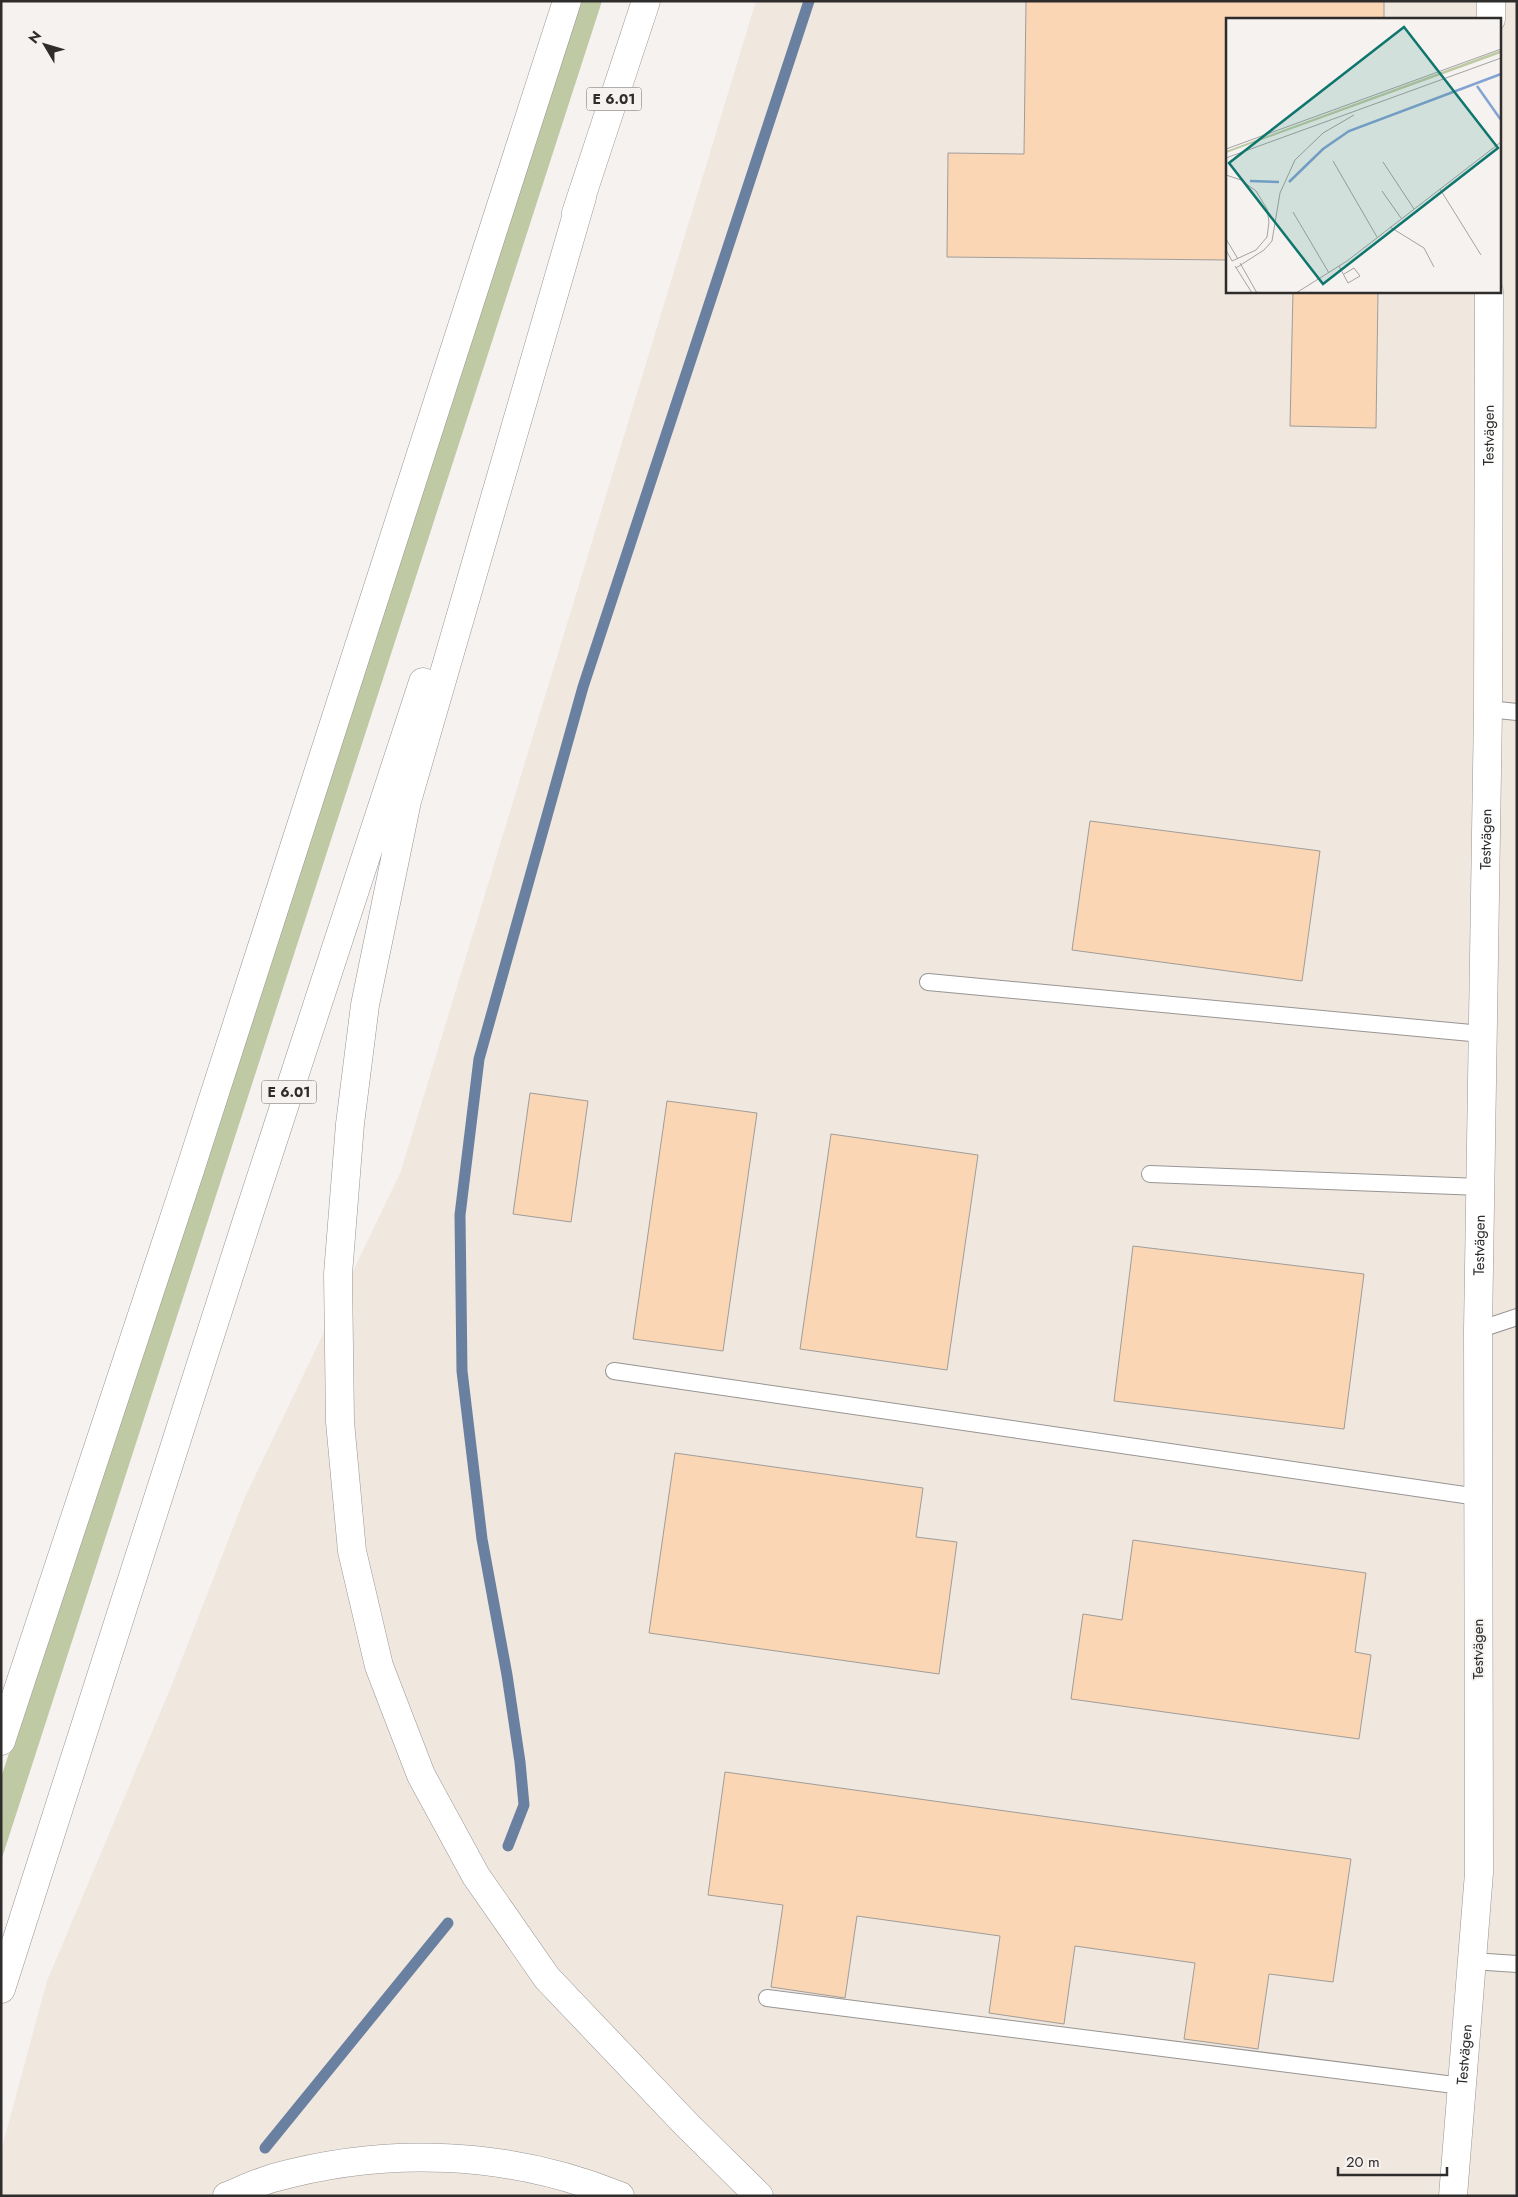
<svg xmlns="http://www.w3.org/2000/svg" width="1518" height="2197" font-family="Jost,sans-serif">
	<style>
		.built { fill: #f0e7df; fill-rule: evenodd }
		.green { fill: #bfc9a4 }
		.lines { fill: none; stroke-linecap: round; stroke-linejoin: round }
		.stream { stroke: #6a80a0; stroke-width: 11 }
		.building { fill: #fbd6b4; stroke: #9f9d9a }
		.service-casing { stroke: #989593; stroke-width: 18 }
		.minor-casing { stroke: #989593; stroke-width: 29 }
		.motorway-casing { stroke: #989593; stroke-width: 29 }
		.service { stroke: #fff; stroke-width: 16 }
		.minor { stroke: #fff; stroke-width: 28 }
		.motorway { stroke: #fff; stroke-width: 28 }
		.labels { text-anchor: middle; stroke-width: 4; stroke-linejoin: round; paint-order: stroke }
		.shield { fill: #f5f2f0; stroke: #6a6867; stroke-width: 1 }
		.shield-label { font-size: 14px; font-weight: bold; fill: #2e2d2c }
		.street-label { font-size: 15px; fill: #2e2d2c; stroke: #f5f2f0 }
		.inset-river { fill: none; stroke: #83a4d2; stroke-width: 2.5 }
		.inset-road { fill: none; stroke: #a5a3a2; stroke-width: 1 }
		.view { fill: #0f766e; fill-opacity: 0.15; stroke: #0f766e; stroke-width: 2.5 }
		.inset-edge { fill: none; stroke: #2e2d2c; stroke-width: 2.5 }
	</style>
	<rect width="100%" height="100%" fill="#f5f2f0"/>
	<path class="built" d="M756 1H1517V2196H1V2151L47 1981 173 1682 245 1497 401 1171ZM1227 19H1499V291H1227Z"/>
	<path class="green" d="M580 1H602L1 1861V1778L133 1366Z"/>
	<g class="lines">
		<path class="stream" d="M508 1846 524 1805 520 1762 507 1675 482 1539 462 1371 460 1215 479 1059 583 687 809 1
			M265 2148 448 1923"/>
	</g>
	<path class="building" d="M1026 1H1384V19H1227V260L947 257 948 153 1024 154Z
		M1293 291H1378L1376 428 1290 426Z
		M1090 821 1320 851 1302 981 1072 950Z
		M530 1093 588 1101 571 1222 513 1214Z
		M667 1101 757 1113 723 1351 633 1339Z
		M831 1134 978 1155 947 1370 800 1349Z
		M1133 1246 1364 1274 1344 1429 1114 1401Z
		M675 1453 923 1488 916 1537 957 1542 939 1674 649 1633Z
		M1133 1540 1366 1573 1355 1652 1371 1655 1359 1739 1071 1699 1083 1614 1122 1620Z
		M725 1772 1351 1859 1333 1982 1269 1974 1258 2049 1184 2039 1195 1963 1075 1946 1064 2024 989 2013 1000 1936 857 1916 845 1998 771 1987 783 1905 708 1895Z"/>
	<g class="lines">
		<g class="service-casing">
			<path id="service" d="M1488 709 1517 712
				M928 982 1482 1034
				M1150 1174 1480 1187
				M1478 1330 1517 1317
				M614 1371 1478 1497
				M1472 1961 1517 1964
				M767 1998 1462 2086"/>
		</g>
		<g class="minor-casing">
			<g id="minor">
				<path d="M1491 19V1"/>
				<path id="s1" d="M1453 2196 1479 1873 1478 1330 1488 709 1489 291"/>
			</g>
		</g>
		<g class="motorway-casing">
			<path id="motorway" d="M582 197 407 801 365 1005 350 1124 338 1274 340 1422 352 1551 379 1666 421 1775 476 1876 547 1978 686 2124 759 2196
				M576 213 646 1
				M1 1741 190 1170 567 1
				M1 1989 248 1217 423 682
				M227 2196C242 2190 257 2183 273 2178 388 2146 510 2151 620 2196"/>
		</g>
		<use href="#service" class="service"/>
		<use href="#minor" class="minor"/>
		<use href="#motorway" class="motorway"/>
	</g>
	<g class="labels">
		<g class="shield">
			<rect x="586.5" y="87.5" width="55" height="23" rx="4"/>
			<rect x="261.5" y="1080.5" width="55" height="23" rx="4"/>
		</g>
		<g class="shield-label">
			<text x="614" y="104">E 6.01</text>
			<text x="289" y="1097">E 6.01</text>
		</g>
		<g class="street-label">
			<text dy="5" stroke="none"><textPath href="#s1" startOffset="1762">Testvägen</textPath></text>
			<text dy="5" stroke="none"><textPath href="#s1" startOffset="1358">Testvägen</textPath></text>
			<text dy="5" stroke="none"><textPath href="#s1" startOffset="952">Testvägen</textPath></text>
			<text transform="translate(1478 1649) rotate(-90)" y="5">Testvägen</text>
			<text dy="5" stroke="none"><textPath href="#s1" startOffset="142">Testvägen</textPath></text>
		</g>
	</g>
	<g transform="translate(1226 18)">
		<rect width="275" height="275" fill="#f5f2f0"/>
		<path d="M275 32V35L0 135V133Z" fill="#bfc9a4"/>
		<path class="inset-river" d="M251 68 275 102M24 163 53 164M63 164 97 131 123 113 275 56"/>
		<path class="inset-road" d="M0 131 275 31M0 140 275 40M107 143 151 219M157 144 188 191M0 157 15 162 30 173 41 191 43 204 41 219 30 232 6 243 0 232M214 171 255 237M156 173 175 200M67 194 103 255M164 209 198 230 208 249M0 221 12 241M14 245 31 275M9 248 26 275M113 248 122 265 134 258 128 250 118 256M10 250 38 232 46 223 54 175 69 142 97 115 128 97M70 275 121 243 275 124"/>
		<path class="view" d="M178 9 272 130 97 266 3 145Z"/>
		<rect width="275" height="275" class="inset-edge"/>
	</g>
	<rect width="1518" height="2197" fill="none" stroke="#2e2d2c" stroke-width="5"/>
	<g transform="translate(45 45) rotate(308)" stroke="#f5f2f0" stroke-width="4" paint-order="stroke">
	<path d="M0-4L9 19L0 12L-9 19Z" fill="#2e2d2c"/>
	<text y="-8" font-size="14" font-weight="bold" text-anchor="middle" fill="#2e2d2c">N</text>
	</g>
	<path d="M1338 2167v8h109v-8" fill="none" stroke="#2e2d2c" stroke-width="2.5"/>
	<text x="1346" y="2167" font-size="15" fill="#2e2d2c" stroke="#f5f2f0" stroke-width="4" paint-order="stroke">20 m</text>
</svg>
